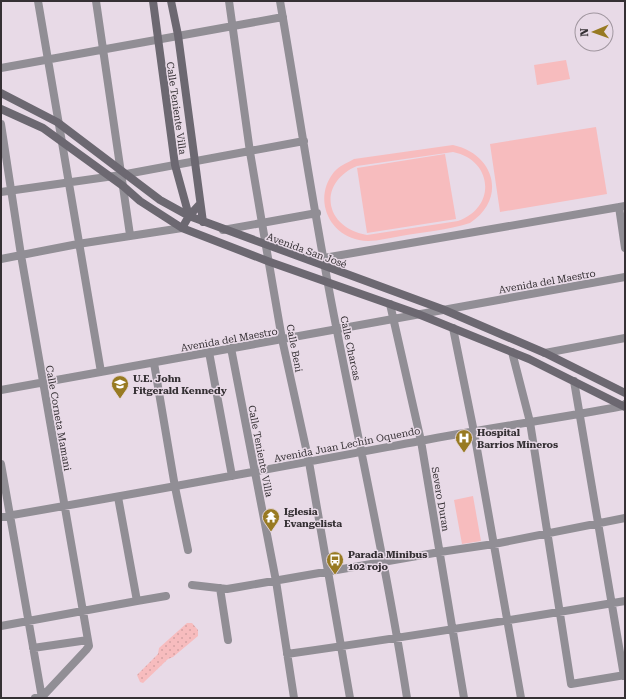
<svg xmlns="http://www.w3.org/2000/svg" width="626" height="699" font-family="'Roboto Serif',serif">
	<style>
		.grass { fill: url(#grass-dots) }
		.pitch { fill: #f7bcbe; fill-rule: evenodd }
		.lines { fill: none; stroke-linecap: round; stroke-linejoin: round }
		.street { stroke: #918e95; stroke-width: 8 }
		.secondary { stroke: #6c6871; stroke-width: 8 }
		.labels { text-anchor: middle; stroke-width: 3; stroke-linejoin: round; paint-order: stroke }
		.street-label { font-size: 10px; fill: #353034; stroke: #e8dae7 }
		.poi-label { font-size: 10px; font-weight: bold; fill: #353034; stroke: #e8dae7; text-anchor: start }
	</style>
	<defs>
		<pattern id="grass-dots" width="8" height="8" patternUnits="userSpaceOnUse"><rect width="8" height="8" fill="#f7bcbe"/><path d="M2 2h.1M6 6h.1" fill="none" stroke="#d4a2a4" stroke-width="1.8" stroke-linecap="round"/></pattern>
	</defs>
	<rect width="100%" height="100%" fill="#e8dae7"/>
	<path class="grass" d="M187 623H192L198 630V636L173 657 168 659 143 683 140 682 137 675 158 654 159 648Z"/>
	<path class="pitch" d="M566 60 570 79 537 85 534 65Z
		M596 127 607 194 500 212 490 144Z
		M453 145C495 154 507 199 470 223 447 230 424 232 401 236 388 238 372 243 359 240 328 234 313 198 334 172 339 166 347 163 354 159ZM453 152C493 160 497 207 458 221L367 235C324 228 317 183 357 166Z
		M445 154 456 219 367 233 357 168Z
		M473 496 481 541 462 544 454 500Z"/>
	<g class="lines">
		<path class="street" d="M38 1 101 372
			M96 1 130 235
			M229 1 250 152 262 223 282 339 309 462 350 698
			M280 1C299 111 315 222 337 331 361 453 388 575 407 698
			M1 68 283 17
			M1 124 21 255 89 646 86 650 42 697 35 698
			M1 192 121 175 304 141
			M619 207 625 248
			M223 230 317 213
			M324 258 625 206
			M1 259 78 244 182 228
			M390 304 421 441 464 698
			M453 328 474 432 521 698
			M231 348 276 581 294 698
			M209 352 232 476
			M512 352 530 422 571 684 625 675
			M545 353 625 338
			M154 363 175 487 188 550
			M574 381 624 676
			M1 390 625 277
			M1 464 42 698
			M1 517C141 493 280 467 420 441 487 428 556 419 623 406L625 404
			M192 585 227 589 239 587 440 552 494 544 625 518
			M220 588 228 640
			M137 601 166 596
			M1 626 137 601 118 497
			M33 648 88 640
			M287 654C400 638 512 620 625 601"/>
		<path class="secondary" d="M153 1 175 165 189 216
			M171 1 178 35 203 222
			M1 93 57 122 160 200 189 216 442 309 545 353 625 393
			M1 109 43 128 123 186 140 201 182 228 270 262 418 314 529 359 625 407
			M182 228 189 216 200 204"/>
	</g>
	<defs>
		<g id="school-pin" transform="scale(0.9)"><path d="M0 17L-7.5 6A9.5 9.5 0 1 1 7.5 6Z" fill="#987a22" stroke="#e8dae7"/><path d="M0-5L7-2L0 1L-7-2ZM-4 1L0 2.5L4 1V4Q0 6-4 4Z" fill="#fff"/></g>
		<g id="hospital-pin" transform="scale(0.9)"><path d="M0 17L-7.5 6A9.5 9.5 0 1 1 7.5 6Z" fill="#987a22" stroke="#e8dae7"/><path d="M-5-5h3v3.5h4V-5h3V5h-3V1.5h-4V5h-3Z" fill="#fff"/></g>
		<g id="temple-pin" transform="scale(0.9)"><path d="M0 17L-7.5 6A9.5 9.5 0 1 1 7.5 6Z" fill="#987a22" stroke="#e8dae7"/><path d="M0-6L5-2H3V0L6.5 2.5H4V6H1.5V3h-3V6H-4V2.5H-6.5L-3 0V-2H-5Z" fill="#fff"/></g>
		<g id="bus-pin" transform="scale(0.9)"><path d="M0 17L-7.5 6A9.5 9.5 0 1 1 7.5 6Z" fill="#987a22" stroke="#e8dae7"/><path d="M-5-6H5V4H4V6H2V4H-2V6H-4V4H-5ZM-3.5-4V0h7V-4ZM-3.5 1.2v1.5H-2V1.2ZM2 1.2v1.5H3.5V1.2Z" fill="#fff"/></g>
	</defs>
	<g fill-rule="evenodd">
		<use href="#school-pin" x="120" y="384"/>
		<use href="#hospital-pin" x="464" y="438"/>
		<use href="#temple-pin" x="271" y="517"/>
		<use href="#bus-pin" x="335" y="560"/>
	</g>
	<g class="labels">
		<g class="street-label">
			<text transform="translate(177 108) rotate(82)" y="4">Calle Teniente Villa</text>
			<text transform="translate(307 250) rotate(20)" y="4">Avenida San José</text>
			<text transform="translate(547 281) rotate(-10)" y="4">Avenida del Maestro</text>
			<text transform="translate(229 339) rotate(-10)" y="4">Avenida del Maestro</text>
			<text transform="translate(295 348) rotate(79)" y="4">Calle Beni</text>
			<text transform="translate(351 348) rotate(78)" y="4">Calle Charcas</text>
			<text transform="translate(59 418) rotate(80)" y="4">Calle Corneta Mamani</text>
			<text transform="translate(347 444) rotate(-11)" y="4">Avenida Juan Lechín Oquendo</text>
			<text transform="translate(261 451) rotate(79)" y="4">Calle Teniente Villa</text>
			<text transform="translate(441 499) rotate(80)" y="4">Severo Duran</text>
		</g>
		<g class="poi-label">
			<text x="133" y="382">U.E. John<tspan x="133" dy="12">Fitgerald Kennedy</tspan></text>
			<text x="477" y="436">Hospital<tspan x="477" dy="12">Barrios Mineros</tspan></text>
			<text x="284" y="515">Iglesia<tspan x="284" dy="12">Evangelista</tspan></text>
			<text x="348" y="558">Parada Minibus<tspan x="348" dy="12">102 rojo</tspan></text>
		</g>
	</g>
	<rect width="626" height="699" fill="none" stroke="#353034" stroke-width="4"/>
	<g transform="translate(594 32) rotate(268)"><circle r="19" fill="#e8dae7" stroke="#a0969f"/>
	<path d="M0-3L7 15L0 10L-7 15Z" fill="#987a22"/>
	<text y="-6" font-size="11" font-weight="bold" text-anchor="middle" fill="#353034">N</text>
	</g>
</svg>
